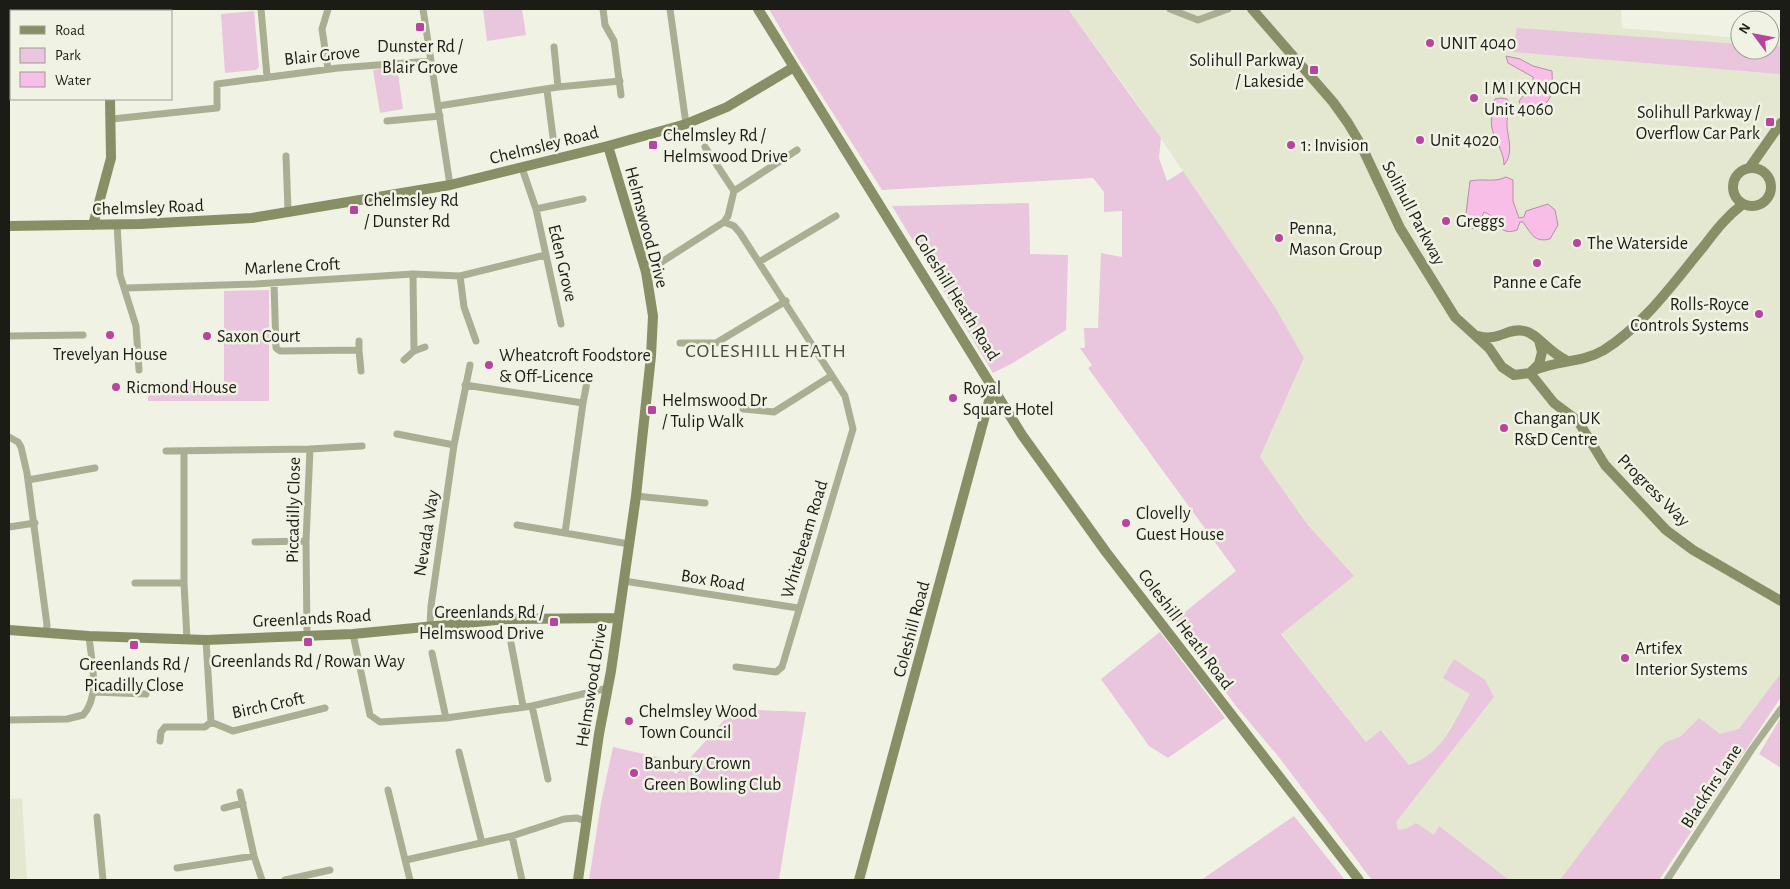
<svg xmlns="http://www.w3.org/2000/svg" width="1790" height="889" font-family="'Alegreya Sans',sans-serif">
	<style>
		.built { fill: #e4e8d1 }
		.green { fill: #e9c5de }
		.water { fill: #f9bee8; stroke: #b68da9 }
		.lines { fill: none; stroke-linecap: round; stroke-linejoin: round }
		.street { stroke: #aaaf93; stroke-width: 7 }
		.secondary { stroke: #888e65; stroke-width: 10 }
		.poi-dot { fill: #b7449e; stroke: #f0f3e4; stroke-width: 2 }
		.labels { text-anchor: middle; stroke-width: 5; stroke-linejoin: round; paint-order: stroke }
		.poi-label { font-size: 18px; fill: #1b1c16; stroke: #f0f3e4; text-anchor: start }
		.street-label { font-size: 18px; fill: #1b1c16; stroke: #f0f3e4 }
		.quarter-label { font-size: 20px; letter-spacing: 1px; fill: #4b4d41; stroke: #f0f3e4 }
	</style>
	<rect width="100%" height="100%" fill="#f0f3e4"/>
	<path class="built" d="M1068 9H1621L1622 28 1740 38V50H1770V41L1781 42V697L1659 880H1372L1360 865 1380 844 1404 810 1470 693 1439 747 1424 760 1409 765 1382 730 1366 742 1281 633 1354 576 1307 524 1260 457 1304 358 1275 307 1134 99Z
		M22 798 27 880H9V799Z"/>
	<path class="green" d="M483 9H522L526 35 487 41Z
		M769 9H1068L1161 138 1159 158 1167 181 1183 171 1275 307 1304 358 1260 457 1307 524 1354 576 1281 634 1366 742 1381 730 1409 765C1443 754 1453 723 1470 694L1443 678 1454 659 1485 680 1494 697 1396 822 1398 830 1406 829 1416 823 1434 835 1439 826 1509 880H1372L1278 756 1235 705 1175 620 1236 571 1088 368 1092 365 1080 348H1085L1084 328H1098L1101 253 1122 257V211L1104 212V192L1093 178 882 190 797 57Z
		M254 11 259 67 256 70 225 73 221 14Z
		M1517 28 1740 44V50H1770V46H1781V74L1512 52Z
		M397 66 403 109 380 113 373 70Z
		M1029 203 1030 254 1068 255 1066 330 1011 364 993 373 892 206Z
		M269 290V401H148V382H224V291Z
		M1160 632 1225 718 1168 758 1149 746 1101 679Z
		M1781 673V697L1659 880H1560L1659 748 1666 742 1680 737 1699 718 1720 734 1739 729Z
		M734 709 806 712 779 880H589L601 803 613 747 662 758 676 774Z
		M1781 717V768L1759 754Z
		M1294 816 1345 880H1201Z"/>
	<path class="water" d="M1506 56 1520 59 1533 66 1552 71C1552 77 1553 86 1552 92 1548 108 1526 122 1519 101L1533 84V77L1508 63Z
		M1501 98 1507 99 1512 108C1498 125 1519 147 1504 165 1504 154 1498 145 1494 135 1489 123 1492 111 1495 99Z
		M1506 177 1513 180V201L1519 218 1524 217 1526 211 1548 204 1555 210 1558 225 1550 239C1534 243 1531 233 1523 222H1520L1517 230C1497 237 1502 219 1484 212L1477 228 1467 229 1466 214 1470 181C1483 178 1494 183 1506 177Z"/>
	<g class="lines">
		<path class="street" d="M261 9 267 76
			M328 9 322 29 328 69
			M423 9 450 185
			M603 9 605 25 614 41 621 95
			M670 9 686 124
			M1170 9 1198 20 1228 9
			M554 47 558 87
			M547 90 554 145
			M438 106 558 87 620 81
			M112 119 217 108V84L338 68 431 61
			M387 121 440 116
			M705 147 734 191 728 216 724 222 734 226 740 233 845 396 853 429 782 667 776 672 736 667
			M286 156 288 210
			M522 168 536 209 561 324
			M734 191 797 150
			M536 209 583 199
			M117 224 120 275 136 326 139 370
			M759 262 836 216
			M646 272 724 222
			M413 274 414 351
			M460 276 464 307 476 341
			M274 283 276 348 280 351 359 350 361 371
			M126 288 255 284 413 274 460 276 545 255
			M9 336 83 335
			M359 341V350
			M680 343H716L786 301
			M404 360 414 351 425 347
			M465 385 583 403 565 533 629 544
			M583 403 587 382
			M743 409 774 412 831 376
			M397 434 454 445
			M9 437 18 442 21 447 27 473 47 625 46 633
			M310 449 362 446
			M166 451 310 449 306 541 307 636
			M184 452V583L187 639
			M28 480 95 468
			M636 496 705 503
			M517 525 565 533
			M9 527 35 523
			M255 542 306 541
			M624 581 798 608
			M135 583H184
			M430 626 431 606 454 445 470 365
			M353 634 370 715 380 722 446 718 532 706 608 688
			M206 640 211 722 233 731 325 708
			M511 643 523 706
			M432 653 446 718
			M93 692 146 694
			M532 706 548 779
			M9 720 67 719 83 715C101 696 91 660 89 636
			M160 741 161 732 165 727H205L211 722
			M459 752 482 843
			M388 790 410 880
			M240 792 254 856 262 880
			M224 808 243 803
			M97 817 103 880
			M512 836 522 880
			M406 860 512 836 564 819 577 818 587 822
			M177 868 254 856
			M285 880 330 870
			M1667 880 1752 749 1781 709"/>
		<path class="secondary" d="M103 9V11
			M758 9 1022 435 1106 552 1359 880
			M1252 9 1333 102 1348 123 1361 145 1400 228 1455 317 1489 348 1502 367 1514 375 1530 373 1539 364 1542 352 1539 340
			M1750 167 1781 123
			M1733 187a19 19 0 1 1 38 0a19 19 0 1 1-38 0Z
			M93 225 111 158 110 99
			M9 226 140 224 252 218 450 185 608 146 686 124 727 107 794 67
			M1478 336C1499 342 1508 327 1524 331 1537 333 1549 353 1566 360
			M1535 370C1558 360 1582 363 1604 350 1644 325 1674 282 1704 246 1716 230 1727 216 1743 204
			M1530 373 1554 403 1578 421 1605 465 1666 530 1693 550 1781 601
			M9 630 89 636 206 640 353 634 507 619 618 618
			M578 880 599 734 611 671 636 496 651 356 653 316 646 272 608 146
			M859 880 993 386"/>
	</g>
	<g class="poi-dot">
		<rect x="415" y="22" width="10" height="10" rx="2.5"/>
		<circle cx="1430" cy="43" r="5"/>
		<rect x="1309" y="65" width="10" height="10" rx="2.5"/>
		<circle cx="1474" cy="98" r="5"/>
		<rect x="1765" y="117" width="10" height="10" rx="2.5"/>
		<circle cx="1420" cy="140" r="5"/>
		<rect x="648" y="140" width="10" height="10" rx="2.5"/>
		<circle cx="1291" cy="145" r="5"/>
		<rect x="349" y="205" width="10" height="10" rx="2.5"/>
		<circle cx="1446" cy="221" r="5"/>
		<circle cx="1279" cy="238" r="5"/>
		<circle cx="1577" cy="243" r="5"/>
		<circle cx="1537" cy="263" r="5"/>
		<circle cx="1759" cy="314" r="5"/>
		<circle cx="110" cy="335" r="5"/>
		<circle cx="207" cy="336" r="5"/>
		<circle cx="489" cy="365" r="5"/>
		<circle cx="116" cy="387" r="5"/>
		<circle cx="953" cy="398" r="5"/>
		<rect x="647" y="405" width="10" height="10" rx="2.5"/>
		<circle cx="1504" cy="428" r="5"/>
		<circle cx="1126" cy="523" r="5"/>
		<rect x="549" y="617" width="10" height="10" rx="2.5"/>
		<rect x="303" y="637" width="10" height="10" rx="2.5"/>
		<rect x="129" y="640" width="10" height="10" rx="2.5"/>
		<circle cx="1625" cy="658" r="5"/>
		<circle cx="629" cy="721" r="5"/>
		<circle cx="634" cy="773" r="5"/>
	</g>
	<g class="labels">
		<g class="poi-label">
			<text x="1440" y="49">UNIT 4040</text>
			<text x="420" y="52" text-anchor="middle">Dunster Rd /<tspan x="420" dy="21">Blair Grove</tspan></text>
			<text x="1304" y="66" text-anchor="end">Solihull Parkway<tspan x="1304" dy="21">/ Lakeside</tspan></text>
			<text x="1484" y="94">I M I KYNOCH<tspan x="1484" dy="21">Unit 4060</tspan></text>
			<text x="1760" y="118" text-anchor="end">Solihull Parkway /<tspan x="1760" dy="21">Overflow Car Park</tspan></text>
			<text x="663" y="141">Chelmsley Rd /<tspan x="663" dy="21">Helmswood Drive</tspan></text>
			<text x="1430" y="146">Unit 4020</text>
			<text x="1301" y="151">1: Invision</text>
			<text x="364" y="206">Chelmsley Rd<tspan x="364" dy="21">/ Dunster Rd</tspan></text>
			<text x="1456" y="227">Greggs</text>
			<text x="1289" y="234">Penna,<tspan x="1289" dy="21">Mason Group</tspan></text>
			<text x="1587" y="249">The Waterside</text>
			<text x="1537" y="288" text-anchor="middle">Panne e Cafe</text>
			<text x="1749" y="310" text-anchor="end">Rolls-Royce<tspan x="1749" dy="21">Controls Systems</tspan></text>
			<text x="217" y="342">Saxon Court</text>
			<text x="110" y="360" text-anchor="middle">Trevelyan House</text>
			<text x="499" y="361">Wheatcroft Foodstore<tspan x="499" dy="21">&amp; Off-Licence</tspan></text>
			<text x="126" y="393">Ricmond House</text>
			<text x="963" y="394">Royal<tspan x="963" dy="21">Square Hotel</tspan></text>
			<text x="662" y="406">Helmswood Dr<tspan x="662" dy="21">/ Tulip Walk</tspan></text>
			<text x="1514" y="424">Changan UK<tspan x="1514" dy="21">R&amp;D Centre</tspan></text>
			<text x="1136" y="519">Clovelly<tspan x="1136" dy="21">Guest House</tspan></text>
			<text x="544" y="618" text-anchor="end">Greenlands Rd /<tspan x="544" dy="21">Helmswood Drive</tspan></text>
			<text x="1635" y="654">Artifex<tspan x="1635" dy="21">Interior Systems</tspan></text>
			<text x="308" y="667" text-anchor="middle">Greenlands Rd / Rowan Way</text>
			<text x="134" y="670" text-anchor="middle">Greenlands Rd /<tspan x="134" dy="21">Picadilly Close</tspan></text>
			<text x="639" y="717">Chelmsley Wood<tspan x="639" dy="21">Town Council</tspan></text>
			<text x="644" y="769">Banbury Crown<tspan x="644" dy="21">Green Bowling Club</tspan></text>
		</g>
		<g class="street-label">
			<text transform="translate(322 55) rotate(-6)" y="6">Blair Grove</text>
			<text transform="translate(544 145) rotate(-14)" y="6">Chelmsley Road</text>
			<text transform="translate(148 207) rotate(-2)" y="6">Chelmsley Road</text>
			<text transform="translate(1414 213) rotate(62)" y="6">Solihull Parkway</text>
			<text transform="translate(647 227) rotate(75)" y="6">Helmswood Drive</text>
			<text transform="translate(563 263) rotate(77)" y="6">Eden Grove</text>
			<text transform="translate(292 266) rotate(-3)" y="6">Marlene Croft</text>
			<text transform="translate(957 297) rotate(58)" y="6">Coleshill Heath Road</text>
			<text transform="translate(1654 490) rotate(45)" y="6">Progress Way</text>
			<text transform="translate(293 510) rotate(-89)" y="6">Piccadilly Close</text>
			<text transform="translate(426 533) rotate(-81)" y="6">Nevada Way</text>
			<text transform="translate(804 539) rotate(-73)" y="6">Whitebeam Road</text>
			<text transform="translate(713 580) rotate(9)" y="6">Box Road</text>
			<text transform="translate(312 618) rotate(-3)" y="6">Greenlands Road</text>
			<text transform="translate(911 629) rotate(-75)" y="6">Coleshill Road</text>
			<text transform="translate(1186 629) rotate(53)" y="6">Coleshill Heath Road</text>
			<text transform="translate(591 685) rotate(-81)" y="6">Helmswood Drive</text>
			<text transform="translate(268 705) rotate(-12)" y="6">Birch Croft</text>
			<text transform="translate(1711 786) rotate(-57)" y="6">Blackfirs Lane</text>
		</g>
		<g class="quarter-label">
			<text x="766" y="357">COLESHILL HEATH</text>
		</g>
	</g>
	<rect width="1790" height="889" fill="none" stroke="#1b1c16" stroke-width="20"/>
	<rect x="10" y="10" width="162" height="90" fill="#f0f3e4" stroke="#9b9d92"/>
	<rect x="20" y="26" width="25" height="8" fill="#888e65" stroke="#9b9d92"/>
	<text x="55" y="35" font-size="15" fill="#1b1c16">Road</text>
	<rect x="20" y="48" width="25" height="15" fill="#e9c5de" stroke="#9b9d92"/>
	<text x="55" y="60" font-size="15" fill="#1b1c16">Park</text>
	<rect x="20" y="72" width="25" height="15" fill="#f9bee8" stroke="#9b9d92"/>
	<text x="55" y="85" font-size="15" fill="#1b1c16">Water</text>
	<g transform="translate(1755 35) rotate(302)"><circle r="24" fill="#f0f3e4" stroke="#9b9d92"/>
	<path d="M0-4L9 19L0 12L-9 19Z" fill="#b7449e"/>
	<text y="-8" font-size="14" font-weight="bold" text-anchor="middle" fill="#1b1c16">N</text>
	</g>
</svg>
